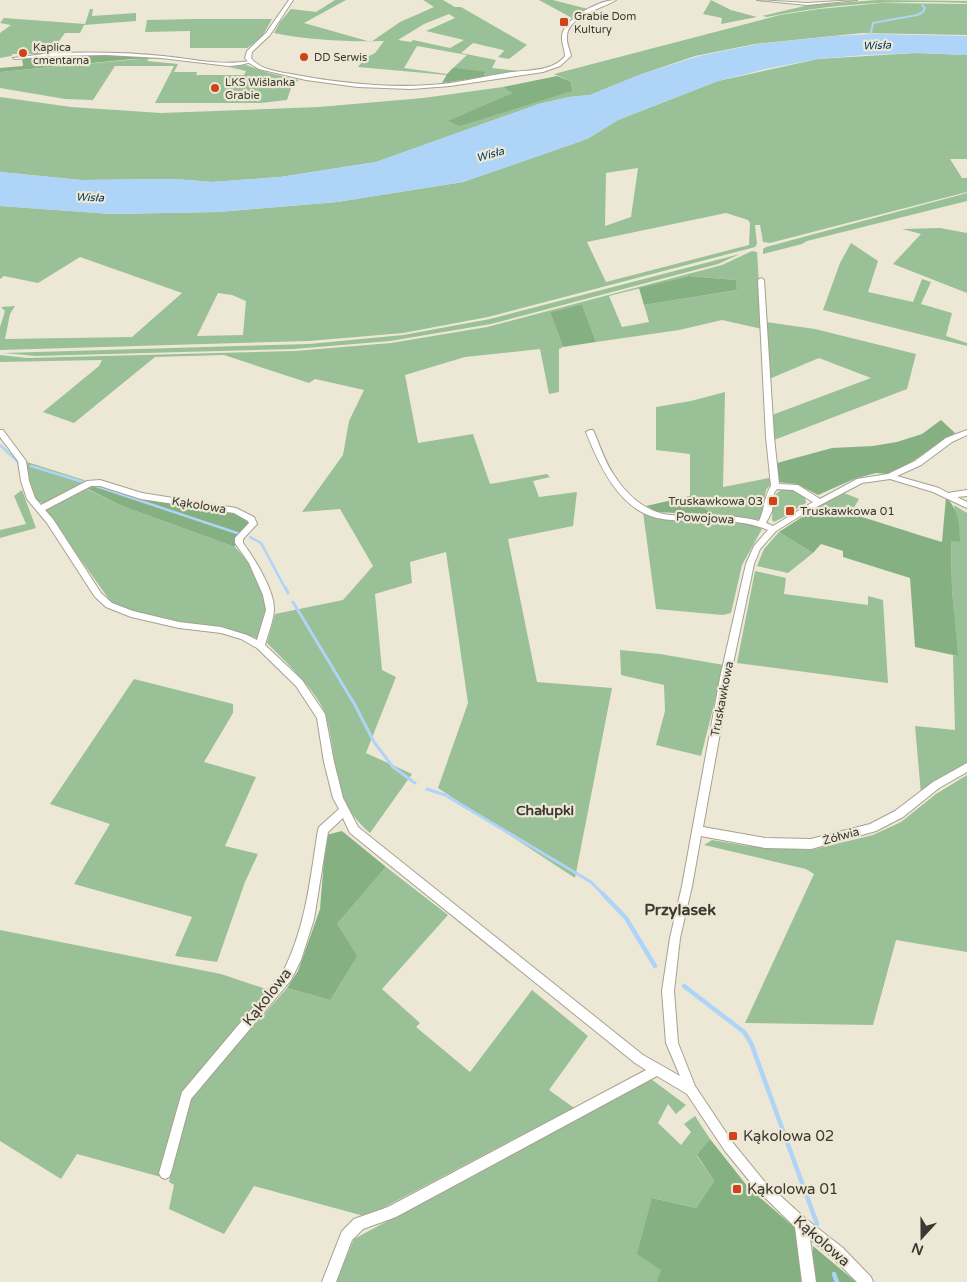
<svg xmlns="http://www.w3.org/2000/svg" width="967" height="1282" font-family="'Varela Round',sans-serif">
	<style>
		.green { fill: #9ac097; fill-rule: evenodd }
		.forest { fill: #85b082 }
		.water { fill: #aed4f8 }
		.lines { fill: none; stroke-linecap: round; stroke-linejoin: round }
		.stream-far3 { stroke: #aed4f8; stroke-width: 2 }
		.stream-far2 { stroke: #aed4f8; stroke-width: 2.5 }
		.stream-far1 { stroke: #aed4f8; stroke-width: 3 }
		.stream { stroke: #aed4f8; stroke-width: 4.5 }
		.minor-casing { stroke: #a6a190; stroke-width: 2 }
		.tertiary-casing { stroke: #a6a190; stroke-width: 2 }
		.minor { fill: #fff; fill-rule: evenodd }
		.tertiary { fill: #fff; fill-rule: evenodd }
		.poi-dot { fill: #cd441a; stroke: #ede8d5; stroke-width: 2 }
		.labels { text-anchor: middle; stroke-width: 4.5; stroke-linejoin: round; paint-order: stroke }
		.far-poi-label { font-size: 11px; fill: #3b3931; stroke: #ede8d5; text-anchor: start }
		.far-water-label { font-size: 11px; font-style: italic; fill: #023a63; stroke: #ede8d5 }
		.poi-label { font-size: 12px; fill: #3b3931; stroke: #ede8d5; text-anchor: end }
		.street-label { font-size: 12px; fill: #3b3931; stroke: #ede8d5 }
		.neighbourhood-label { font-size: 14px; font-weight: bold; fill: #3b3931; stroke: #ede8d5 }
		.near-street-label { font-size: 15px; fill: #3b3931; stroke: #ede8d5 }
		.near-poi-label { font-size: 15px; fill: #3b3931; stroke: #ede8d5; text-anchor: start }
		.near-neighbourhood-label { font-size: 16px; font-weight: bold; fill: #3b3931; stroke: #ede8d5 }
	</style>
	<rect width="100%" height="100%" fill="#ede8d5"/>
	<path class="green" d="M335 0H346L304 23 371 42 400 22 434 7 423 0H443L455 7H461L527 45 509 59 498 57 504 51 503 50 473 43 461 53 496 60 492 68 518 71 483 77 486 73 453 68 467 55 417 46 404 68 447 74V75L358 67 365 58 375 53 384 41C351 42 306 40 274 33L280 22 291 9 316 12ZM449 14 455 18 426 31 464 40 450 48 413 40 411 42 398 40 424 24Z
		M539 0H553L588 9 572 18Z
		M711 0 731 10 757 17 721 24 722 18 703 14Z
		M878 0 967 1V3C899 0 833 3 767 17L762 16 809 5Z
		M882 3 967 4V35L862 33 755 44 695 56 639 75 590 95 569 97 539 104 376 162 280 177 212 182 175 179 81 180 0 172V97L71 107 161 113 319 107 423 98 503 87 514 93 570 81 554 74 780 15 819 9Z
		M90 9H93L92 16 136 13V21L84 25 80 33H65L59 41H56L46 54H13L11 56 0 58V33L11 25 0 23 4 18 85 24Z
		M194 19H272L262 37 247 48H190V31L145 32 147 20Z
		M916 53 967 55V159H950L962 178H967V192L770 243 763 242 760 225H755L757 244 755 247 488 317 403 333 309 341 0 350V327L5 311 1 307 15 306 10 314 5 339 132 337 182 293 80 257 38 283 4 276 0 279V206L112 214 219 212 337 202 463 182 587 139 618 120 718 81 818 59ZM638 168 631 217 605 226 606 173ZM726 213 748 220 750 223 749 245 606 282 587 242ZM218 293 232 295 246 301 243 335 197 336Z
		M149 58 147 61 178 64 174 72H197L196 75H244L246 71 229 67 246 65 269 73 299 80 292 85 287 100 261 103H155L174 66H115L93 100 65 99 0 88V72Z
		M967 193V201L807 241 802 244 763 254V249L766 247Z
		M940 228 967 233V293L893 264 921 234 902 229Z
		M851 243 878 261 868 292 913 302 922 279 931 282 921 304 952 313 946 336 967 343V346L823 310 840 263Z
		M752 251 757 252 762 329 722 320 679 330 596 342 582 304 550 312 563 347 559 349V392L549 394 540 349 465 357 405 375 418 443 473 434 490 484 547 474 550 477 533 481 539 497 577 492 573 526 508 539 537 682 612 688 575 878 438 788 468 703 446 552 410 562 412 583 375 594 382 670 396 677 366 753 412 774 370 833C325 793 341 760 324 711 317 692 282 658 267 643L275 614 343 600 373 566 340 509 302 512 343 455 349 421 364 390 315 379 309 383 224 355 155 357 74 423 43 412 99 366 102 360 0 362V355L27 358 295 351 391 343 487 327 722 265ZM689 276 736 280 737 290 644 305 649 322 622 327 609 296Z
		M740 254 718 264 491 324 390 341 294 349 36 356 4 353 309 344 403 335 490 319Z
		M766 322 815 329 916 354 907 389 774 440 772 415 871 378 819 358 769 379Z
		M725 392 723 487 769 478 771 484 766 490 761 520 713 515 690 496V454L656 450V407L691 401Z
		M27 462 84 480 86 483 45 504 37 501 29 483Z
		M85 488 122 506 235 547C249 561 269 591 266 612 265 621 261 630 259 639L232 630 146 616 111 602 45 510Z
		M784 489H793L805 496 806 503 793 511 787 507 785 509 788 515 774 522 772 520C773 509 770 492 784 489Z
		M22 490 36 528 0 538V530L26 524 14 496Z
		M844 493 859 499 851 513 819 506Z
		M954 505 967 513V762L921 794 915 726 955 730 953 655 957 656 952 590 951 540 959 542Z
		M643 512C651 514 660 518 669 519 699 523 734 514 762 529L742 565 731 613 723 615 656 609Z
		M779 532 813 553 788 573 757 566 764 549Z
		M755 571 786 578 784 594 868 605V596L883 600 888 683 737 663Z
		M620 650 660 654 724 665 701 756 656 745 665 711 664 685 621 675Z
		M134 679 233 704V713L204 762 256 777 225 846 258 854 245 882 217 962 175 956 192 917 74 884 110 824 50 804Z
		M967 775V952L896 940 873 1025 745 1023 814 874 806 869 704 845 712 840 748 846 811 850 873 835 901 822 936 794Z
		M386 867 448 915 382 989 420 1023 416 1027 470 1072 532 990 588 1036 549 1090 577 1110 514 1139 379 1210 364 1216 254 1186 224 1234 169 1209 174 1185 169 1182 182 1120 193 1095 287 988 330 1000 337 924Z
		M0 930 221 974 272 991 182 1092 161 1177 77 1154 61 1179 0 1141Z
		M651 1079 686 1105 676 1114 668 1104 658 1123 681 1145 691 1132 684 1124 695 1116 710 1139 697 1156 714 1181 696 1208 652 1198 661 1270 656 1282H336L354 1239Z"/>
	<path class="forest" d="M52 55H104L170 58 133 59 0 72V68L23 66 22 58Z
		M453 68H456L486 72 483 77 442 83 447 74Z
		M557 76 570 81 572 91 460 126 448 121 513 93 503 87Z
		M689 276 736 280 737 290 644 305 639 288Z
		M582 304 596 342 563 347 550 312Z
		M941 420 955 433 902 468 889 474 876 473 854 479 818 495 797 484 777 482V463L832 448 873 446 897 442 922 434Z
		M99 486 238 513 251 524 237 537 235 547 122 506 86 488Z
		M690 496 713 515 657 512 646 506Z
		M946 497C959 510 959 524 960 542L951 541 952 590 958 656 915 647 910 578 843 557V551L821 544 813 553 779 532 819 506C861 515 901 530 942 542Z
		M342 831 386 867 337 924 357 956 330 1000 287 988 298 971 320 909 326 835Z
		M710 1139 748 1187 795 1228 804 1282H656L661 1270 637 1254 652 1198 696 1208 714 1181 697 1155Z
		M813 1246 856 1282H815L812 1268Z"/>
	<path class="water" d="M873 34 967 36V55L916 53 864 55 818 59 770 68 718 81 618 120 587 139 463 182 337 202 219 212 112 214 0 206V172L81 180 175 179 212 182 280 177 376 162 539 104 569 97 590 95 639 75 699 56 758 44 836 36Z"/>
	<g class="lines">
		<path class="stream-far3" d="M870 37 873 23 917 15 923 12 925 8 922 5"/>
		<path class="stream-far2" d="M0 445 18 462
			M31 466 83 482
			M96 486 240 534
			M250 537 261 543 285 588"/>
		<path class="stream-far1" d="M285 587 288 593
			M293 602 355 705 374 742 393 767 415 783
			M427 789 445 795 591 882 604 895"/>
		<path class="stream" d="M603 894 626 918 655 966
			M684 986 744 1032 751 1043 817 1224
			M834 1274 837 1282"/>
		<g class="minor-casing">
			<path id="minor" d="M52 53C89 52 126 52 163 56 192 59 220 66 250 61L252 62 240 65 229 66 161 58 106 55 52 56 15 59 13 58Z
				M761 278 764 280 774 437 779 484 798 485 820 499 857 479 888 474 915 461 946 438 967 430V435L952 442 921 465 897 476 939 488 948 493 967 490V496L957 497 967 502V508L933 492 890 479 862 483 805 513 776 531 760 549 754 564 730 678 703 827 765 838 811 839 870 824 895 811 933 782 967 763V772L939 788 903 817 876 831 811 849 765 848 701 836 692 886 680 938 674 991 678 1043 695 1086 733 1143 764 1181 806 1219 843 1248 871 1277 873 1282H857L833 1258 810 1239 816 1282H802L795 1227 756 1189 725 1151 687 1094 657 1076 396 1217 363 1229 352 1240 336 1282H322L342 1231 354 1219 388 1207 646 1070 635 1063 350 833 343 818 328 832 314 919 301 960 291 980 191 1099 171 1173 169 1177 165 1179 161 1177 159 1173 182 1092 283 972C306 926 310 880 318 830L319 827 339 809 333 798 324 762 317 718 296 686 257 648 241 639 221 633 179 628 131 617 106 607 95 597 47 523 27 499 21 481 18 461 0 437V430H3L26 461 29 481 35 498 41 505 87 481 100 480 142 493 236 508 254 517 257 524 243 539V543C254 558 275 591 274 610 273 622 268 634 265 645L302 680 325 714 334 762 343 798 358 827 643 1055 680 1076 666 1043 662 991 670 938 682 886 720 678 746 564 754 546 768 530C750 522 730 521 711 521 693 520 675 522 657 518 619 509 599 465 586 432L590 430H593C600 445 604 461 614 475 624 491 639 506 657 512 669 517 685 515 699 515 719 515 740 516 759 521 765 509 764 496 771 486L766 437 758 280ZM91 486H100L141 499 234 513 248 521 249 523 235 538V543L249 563 263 595 266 610 257 640 247 635 221 627 179 622 133 611 112 603 101 593 53 519 45 510ZM777 489 793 490 813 502 773 526 766 523 772 511 774 493Z"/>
		</g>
		<g class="tertiary-casing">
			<path id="tertiary" d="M289 0H293L270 35 252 52 251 58C261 71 281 72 296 75 340 83 385 88 429 85 457 84 484 76 512 72 531 70 553 71 565 56 565 49 561 42 562 36 564 18 600 0 616 0 602 9 568 16 567 36 566 43 570 50 571 56L560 66 543 72 450 86 411 89 358 87 306 80 259 69 249 63 245 58 247 51 266 33Z
				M757 0 807 3 857 0 807 5Z"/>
		</g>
		<use href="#minor" class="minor"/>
		<use href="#tertiary" class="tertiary"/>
	</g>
	<g class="poi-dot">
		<rect x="559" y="17" width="10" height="10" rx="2.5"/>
		<circle cx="23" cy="53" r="5"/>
		<circle cx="304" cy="57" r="5"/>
		<circle cx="215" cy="88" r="5"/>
		<rect x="768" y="496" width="10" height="10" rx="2.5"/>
		<rect x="785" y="506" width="10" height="10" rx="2.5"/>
		<rect x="728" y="1131" width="10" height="10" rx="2.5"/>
		<rect x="732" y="1184" width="10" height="10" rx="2.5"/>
	</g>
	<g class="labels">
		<g class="far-poi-label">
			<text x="574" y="20">Grabie Dom<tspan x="574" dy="13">Kultury</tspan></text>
			<text x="33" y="51">Kaplica<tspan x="33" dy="13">cmentarna</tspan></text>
			<text x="314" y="61">DD Serwis</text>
			<text x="225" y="86">LKS Wiślanka<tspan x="225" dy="13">Grabie</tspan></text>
		</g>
		<g class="far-water-label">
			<text transform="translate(877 45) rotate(-2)" y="4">Wisła</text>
			<text transform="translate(490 154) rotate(-16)" y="4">Wisła</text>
			<text transform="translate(90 197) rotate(2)" y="4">Wisła</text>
		</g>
		<g class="poi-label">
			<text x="763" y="505">Truskawkowa 03</text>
			<text x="800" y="515" text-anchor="start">Truskawkowa 01</text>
		</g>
		<g class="street-label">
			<text transform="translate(199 505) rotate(9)" y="4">Kąkolowa</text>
			<text transform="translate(705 518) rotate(3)" y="4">Powojowa</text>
			<text transform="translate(722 699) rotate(-79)" y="4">Truskawkowa</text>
			<text transform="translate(841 836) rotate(-15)" y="4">Żółwia</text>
		</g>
		<g class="neighbourhood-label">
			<text x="545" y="815">Chałupki</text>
		</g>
		<g class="near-street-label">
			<text transform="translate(267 997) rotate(-52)" y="5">Kąkolowa</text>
			<text transform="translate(822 1241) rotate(41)" y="5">Kąkolowa</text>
		</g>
		<g class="near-poi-label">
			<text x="743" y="1141">Kąkolowa 02</text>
			<text x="747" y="1194">Kąkolowa 01</text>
		</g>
		<g class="near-neighbourhood-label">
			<text x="680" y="915">Przylasek</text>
		</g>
	</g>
	<g transform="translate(922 1237) rotate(201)" stroke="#ede8d5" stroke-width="4" paint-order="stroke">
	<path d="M0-4L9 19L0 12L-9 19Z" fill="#3b3931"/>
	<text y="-8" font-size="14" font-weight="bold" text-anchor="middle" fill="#3b3931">N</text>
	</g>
</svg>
